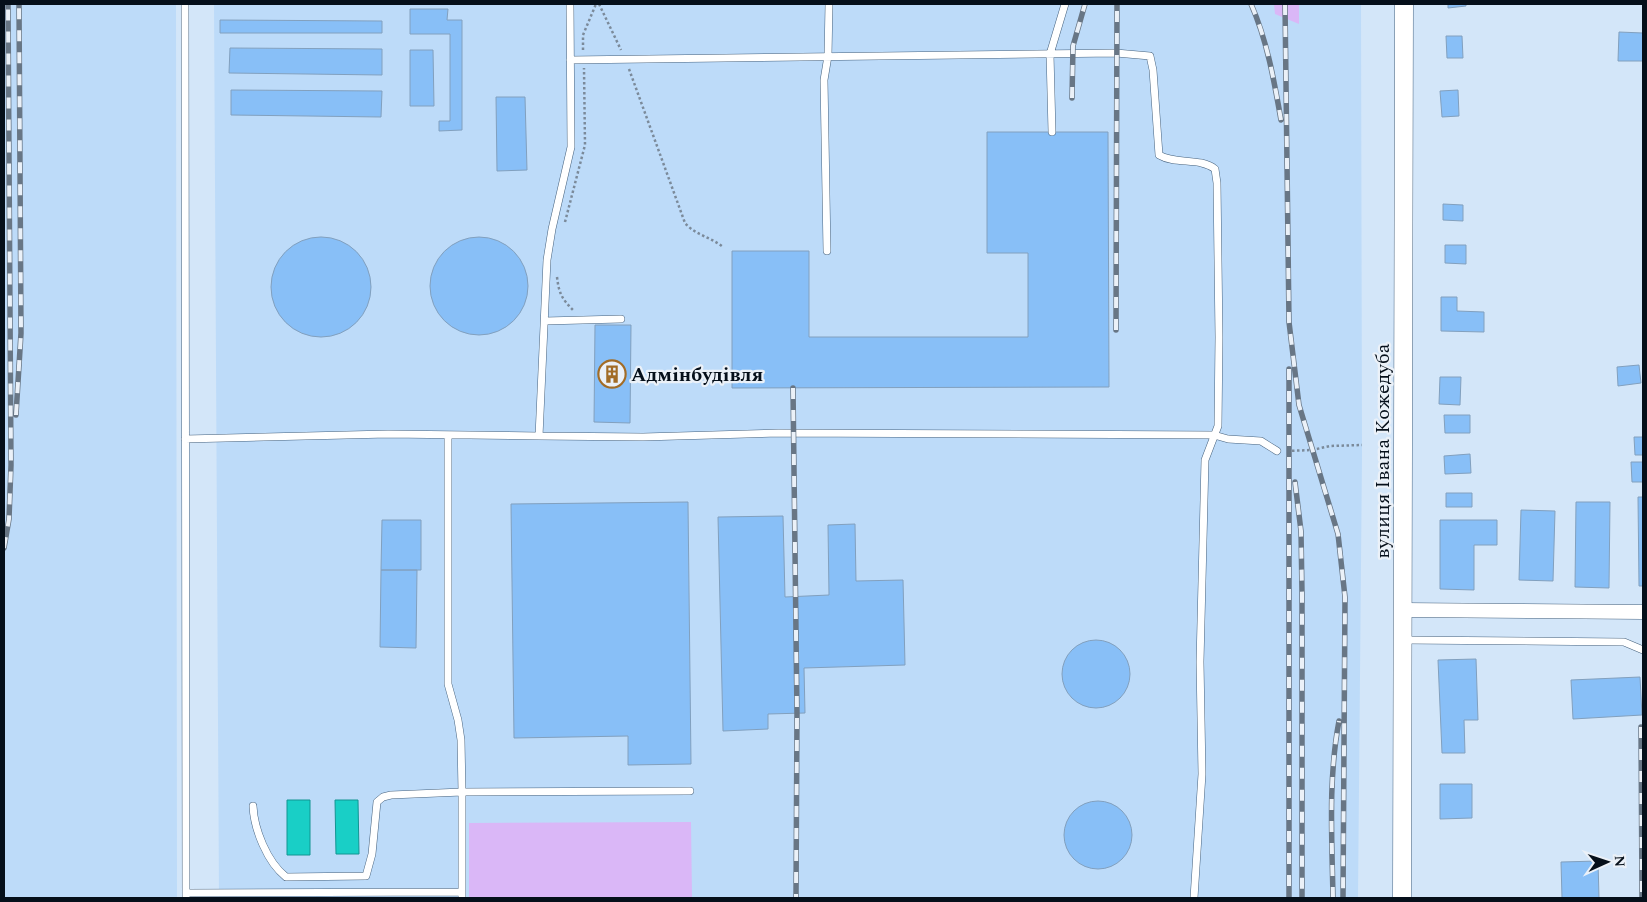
<svg xmlns="http://www.w3.org/2000/svg" width="1647" height="902" font-family="Spectral,serif">
	<style>
		.built { fill: #bddbf9 }
		.green { fill: #dab7f7 }
		.water { fill: #19cfc6; stroke: #139592 }
		.building { fill: #88bff7; stroke: #82a0be }
		.lines { fill: none; stroke-linecap: round; stroke-linejoin: round }
		.service-casing { stroke: #46627e; stroke-width: 8 }
		.minor-casing { stroke: #46627e; stroke-width: 15 }
		.tertiary-casing { stroke: #46627e; stroke-width: 19 }
		.path { stroke: #7b8a9a; stroke-width: 2.5; stroke-dasharray: 2.5 2.5; stroke-linecap: butt }
		.service { stroke: #fff; stroke-width: 7 }
		.minor { stroke: #fff; stroke-width: 14 }
		.tertiary { stroke: #fff; stroke-width: 18 }
		.rail-casing { stroke: #687685; stroke-width: 5.5 }
		.rail { stroke: #ebf1f8; stroke-width: 4; stroke-dasharray: 11; stroke-linecap: butt }
		.labels { text-anchor: middle; stroke-width: 4.5; stroke-linejoin: round; paint-order: stroke }
		.poi-label { font-size: 20px; font-weight: bold; fill: #050f1a; stroke: #ebf1f8; text-anchor: start }
		.street-label { font-size: 20px; fill: #050f1a; stroke: #ebf1f8 }
	</style>
	<rect width="100%" height="100%" fill="#d3e6f9"/>
	<path class="built" d="M4 4H176L177 898H4Z
		M214 4H1361L1362 454 1358 898H219Z"/>
	<path class="green" d="M1274 4H1299V24L1275 14Z
		M691 822 692 898H469V823Z"/>
	<path class="water" d="M310 800V855H287V800Z
		M335 800H358L359 854H336Z"/>
	<path class="building" d="M1448 4H1466V6L1448 8Z
		M410 9H448L447 20H462V130L439 131V121H450V34H410Z
		M220 20 382 21V33H220Z
		M1619 32 1643 33V61H1618Z
		M1446 36H1462L1463 58H1447Z
		M230 48 382 49V75L229 73Z
		M410 50H433L434 106H410Z
		M231 90 382 91 381 117 231 115Z
		M1458 90 1459 116 1442 117 1440 91Z
		M496 97H525L527 170 497 171Z
		M987 132H1108L1109 387 732 388V251H809V337H1028V253H987Z
		M1443 204 1463 205V221L1443 220Z
		M271 287a50 50 0 1 1 100 0a50 50 0 1 1-100 0Z
		M430 286a49 49 0 1 1 98 0a49 49 0 1 1-98 0Z
		M1445 245H1466V264L1445 263Z
		M1441 297H1457V311L1484 312V332L1441 331Z
		M595 325H631L630 423 594 422Z
		M1639 365 1641 383 1618 386 1617 367Z
		M1440 377H1461L1460 405 1439 404Z
		M1444 415H1470V433H1445Z
		M1634 437H1643V455H1635Z
		M1470 454 1471 473 1445 474 1444 456Z
		M1631 462H1643V482H1632Z
		M1446 493H1472V507H1446Z
		M1638 497H1643V586H1639Z
		M688 502 691 764 628 765V736L514 738 511 504Z
		M1576 502H1610L1609 588 1575 587Z
		M1521 510 1555 511 1553 581 1519 580Z
		M783 516 785 597 829 595 828 525 855 524 856 581 903 580 905 665 804 668 805 713 768 714V729L723 731 718 517Z
		M382 520H421V570H381Z
		M1440 520H1497V545H1474V590L1440 589Z
		M381 570H417L416 648 380 647Z
		M1062 674a34 34 0 1 1 68 0a34 34 0 1 1-68 0Z
		M1476 659 1478 720H1464L1465 753H1442L1438 660Z
		M1640 677 1642 715 1573 719 1571 680Z
		M1440 784H1472V818L1440 819Z
		M1064 835a34 34 0 1 1 68 0a34 34 0 1 1-68 0Z
		M1598 861 1599 898H1562L1561 862Z"/>
	<g class="lines">
		<g class="service-casing">
			<path id="service" d="M185 4 186 898
				M570 60 1116 53 1150 56 1153 70 1159 155C1176 165 1200 157 1215 169L1217 183 1219 337 1218 426 1205 460 1200 662 1202 774 1194 898
				M1052 132 1050 54 1065 4
				M827 251 824 80 828 56 829 4
				M545 321 621 319
				M539 436 643 437 778 433 1214 435 1228 439 1261 441 1277 451
				M185 439 388 434 539 436 547 260 552 229 571 147 570 4
				M1403 640 1624 642 1643 650
				M253 806C254 829 267 862 286 877L366 876 372 854 377 802 383 797 391 795 462 792 461 740 458 720 448 684V435
				M462 892V792L690 791
				M186 893 462 892V898"/>
		</g>
		<g class="minor-casing">
			<path id="minor" d="M1403 610 1643 612"/>
		</g>
		<g class="tertiary-casing">
			<path id="tertiary" d="M1402 898 1404 4"/>
		</g>
		<path class="path" d="M599 4 621 50
			M583 50V35L596 4
			M629 69 685 223C695 235 711 237 723 247
			M565 222 585 145 584 68
			M557 277C559 294 562 299 574 311
			M1287 451 1312 450 1330 446 1362 445"/>
		<use href="#service" class="service"/>
		<use href="#minor" class="minor"/>
		<use href="#tertiary" class="tertiary"/>
		<g class="rail-casing">
			<path id="rail" d="M1251 4C1267 40 1274 80 1281 120
				M1285 4 1289 322 1299 405 1338 534 1345 597 1343 898
				M1072 98 1073 46 1085 4
				M1116 330 1117 4
				M1289 369V898
				M793 388 797 714 796 898
				M16 415 21 333 19 4
				M1295 482 1301 531 1302 593V898
				M4 548 9 519 11 465 8 4
				M1641 727 1642 898
				M1333 898C1332 839 1328 779 1339 721"/>
		</g>
		<use href="#rail" class="rail"/>
	</g>
	<defs>
		<g id="building-ring" transform="scale(1.4375)"><circle r="9.5" fill="#ebf1f8" stroke="#a26c26" stroke-width="1.5"/><path d="M-4-6H4V6H1V3H-1V6H-4ZM-2.5-4.3h1.7v1.8h-1.7ZM.8-4.3h1.7v1.8H.8ZM-2.5-1h1.7V.8h-1.7ZM.8-1h1.7V.8H.8Z" fill="#a26c26"/></g>
	</defs>
	<g fill-rule="evenodd">
		<use href="#building-ring" x="612" y="374"/>
	</g>
	<g class="labels">
		<g class="poi-label">
			<text x="631" y="381">Адмінбудівля</text>
		</g>
		<g class="street-label">
			<text transform="translate(1382 451) rotate(-90)" y="7">вулиця Івана Кожедуба</text>
		</g>
	</g>
	<rect width="1647" height="902" fill="none" stroke="#050f1a" stroke-width="10"/>
	<g transform="translate(1607 862) rotate(87)" stroke="#ebf1f8" stroke-width="4" paint-order="stroke">
	<path d="M0-4L9 19L0 12L-9 19Z" fill="#050f1a"/>
	<text y="-8" font-size="14" font-weight="bold" text-anchor="middle" fill="#050f1a">N</text>
	</g>
</svg>
